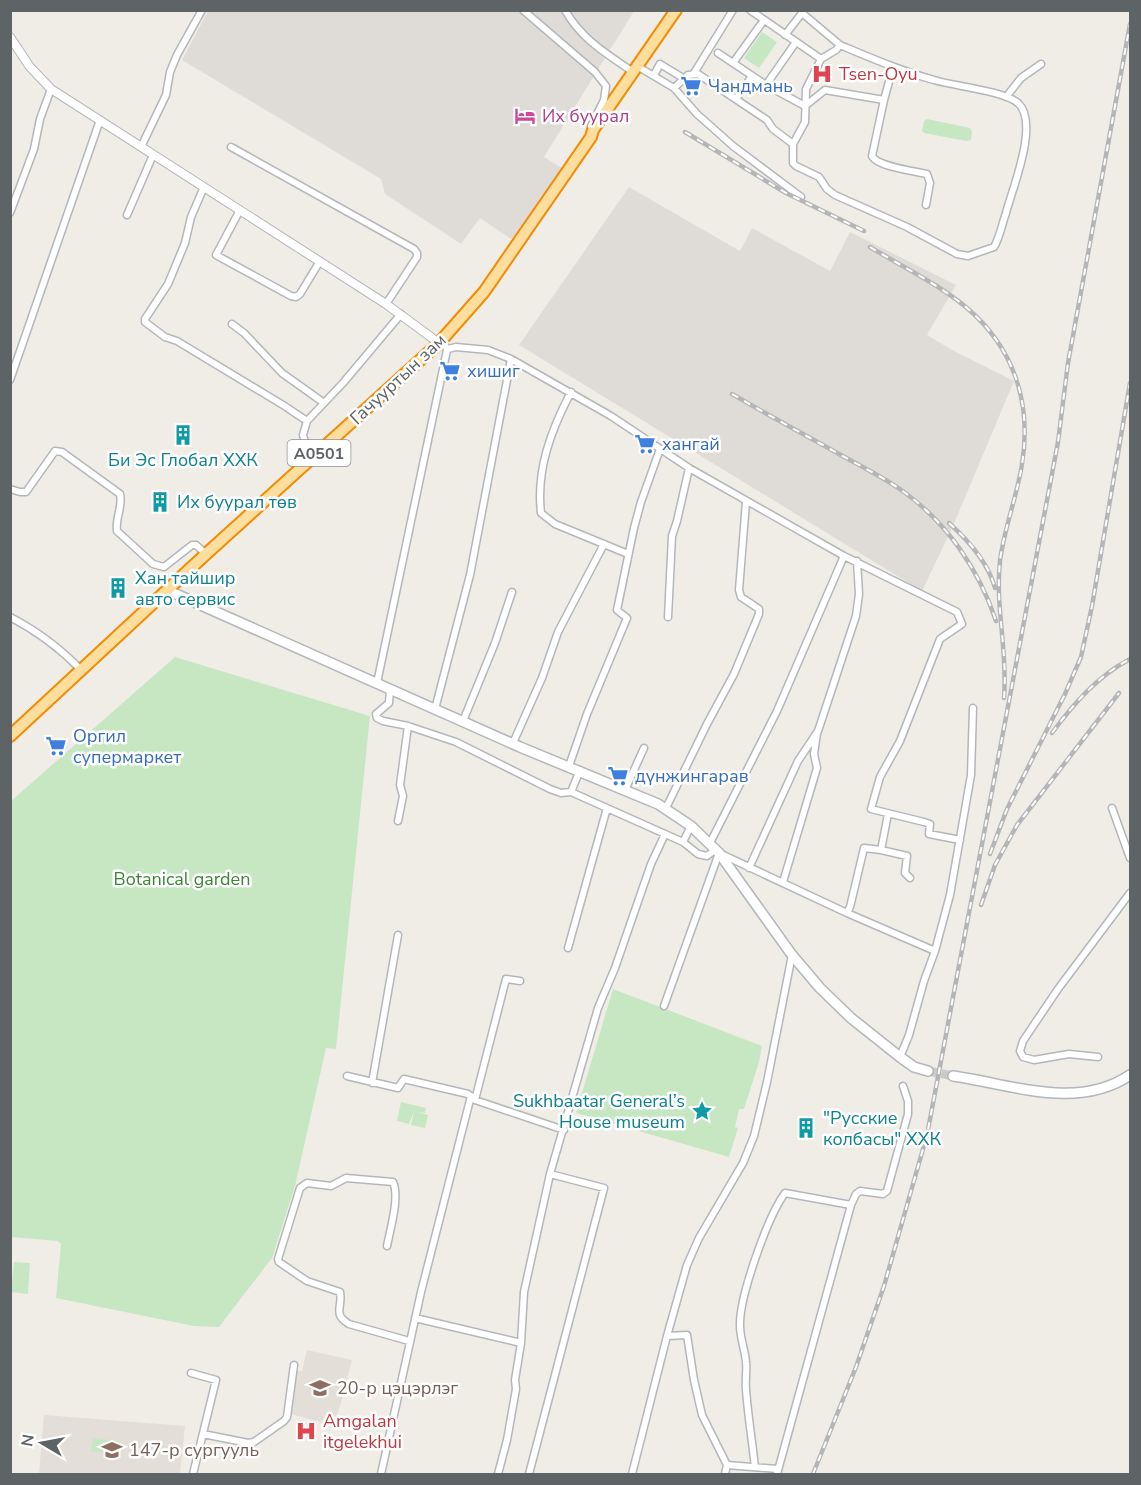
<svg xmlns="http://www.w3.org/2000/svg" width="1141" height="1485" font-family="'Nunito Sans',sans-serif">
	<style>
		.industrial { fill: #dfdcd8 }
		.education { fill: #e3ded7 }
		.green { fill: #c7e7c3 }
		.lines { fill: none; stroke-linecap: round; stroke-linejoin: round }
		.secondary-tunnel { stroke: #cccac6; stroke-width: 9; stroke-dasharray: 9 4.5; stroke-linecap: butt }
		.minor-casing { stroke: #b3b7bb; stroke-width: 9 }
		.tertiary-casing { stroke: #b3b7bb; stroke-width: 10 }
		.secondary-casing { stroke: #b2b7bb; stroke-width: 12 }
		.trunk-casing { stroke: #f38c03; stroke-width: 14 }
		.minor { stroke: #fff; stroke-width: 6 }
		.tertiary { stroke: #fff; stroke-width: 8 }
		.secondary { stroke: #fff; stroke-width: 9 }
		.trunk { stroke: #fdde9f; stroke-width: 10 }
		.rail-casing { stroke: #b4b5b6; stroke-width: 4.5 }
		.rail { stroke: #fff; stroke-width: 2; stroke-dasharray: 7; stroke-linecap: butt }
		.labels { text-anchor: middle; stroke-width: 5; stroke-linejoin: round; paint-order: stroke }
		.shield { fill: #fff; stroke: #8e9294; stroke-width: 1.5 }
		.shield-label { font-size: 16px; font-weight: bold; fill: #5e6366 }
		.health-label { font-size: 18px; fill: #be3a42; stroke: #fff; text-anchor: start }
		.shop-label { font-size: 18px; fill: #366cbe; stroke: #fff; text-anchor: start }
		.hotel-label { font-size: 18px; fill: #b23c85; stroke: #fff; text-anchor: start }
		.street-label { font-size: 18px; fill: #5e6366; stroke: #fff }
		.culture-label { font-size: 18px; fill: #0d838f; stroke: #fff; text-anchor: start }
		.park-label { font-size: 18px; fill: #3c8536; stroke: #fff }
		.education-label { font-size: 18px; fill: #785e54; stroke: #fff; text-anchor: start }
	</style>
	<rect width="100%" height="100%" fill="#f0ede6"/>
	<path class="industrial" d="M208 11H634L544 157 562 168 514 241 480 218 461 244 385 194 381 179 182 60Z
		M629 187 740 251 752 228 830 271 850 232 956 285 927 335 954 351 1014 381 953 526 922 591 519 345Z"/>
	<path class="education" d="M307 1350 352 1360 340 1406 334 1423 330 1425 291 1414 297 1371H302Z
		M44 1415 185 1426 180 1474H39Z"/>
	<path class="green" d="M762 32 777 42 759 68 744 58Z
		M927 119 970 128 972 131 971 140 966 141 924 133 922 131 924 121Z
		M175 657 370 716 336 1049 326 1048 295 1186 272 1258 219 1327 194 1326 56 1298 61 1244 58 1241 11 1237V801Z
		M613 989 762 1046 759 1062 744 1109H739L735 1127 738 1128 729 1157 576 1113Z
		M401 1102 426 1108 425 1113 417 1112 428 1115 425 1128 411 1125 414 1111 409 1124 397 1121Z
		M14 1262 30 1263 28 1294 11 1292Z
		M93 1438 120 1441 119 1454 91 1451Z"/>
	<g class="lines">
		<path class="secondary-tunnel" d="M928 1071 953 1076"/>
		<g class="minor-casing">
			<path id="minor" d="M523 10 595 72 606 86 604 100 591 126
				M565 10C581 39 607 54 633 72
				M785 35 802 13 840 45
				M718 53 766 85 805 106 825 90 884 100 893 67
				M733 63 764 20
				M642 69 674 88 688 75 698 74 767 120 773 129 793 144V163L796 166 819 177 827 189 835 195 907 227 957 254 968 256 994 247C1000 237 1002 224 1006 213 1012 189 1040 123 1018 103 1004 91 954 86 934 80 901 71 871 58 840 45L836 50 821 59 750 10
				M694 73 733 10
				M654 75 660 64 683 78
				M766 85 796 42
				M674 88 697 114 733 146 801 197
				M1006 97 1021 78 1041 64
				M736 99 752 76
				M884 100 872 156C878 167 914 171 927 174L930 183 926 205
				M793 144 805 122 806 89 821 59
				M141 147 166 95 170 72 177 55 202 10
				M231 147 414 249 417 253V257L386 304
				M204 187 191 217 185 243 168 284 145 319V322L165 337 177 341 283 405 307 421
				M240 210 216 255 291 296 296 297 300 294 320 261
				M10 213 34 149 40 119 51 89
				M127 215 153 155
				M232 324 244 333 282 373 324 403
				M448 349 456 347 488 350 511 359 611 416 689 468 844 556 957 612 962 624 940 639 900 741 880 777 871 809 924 822 930 824 929 834 960 840
				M10 380 100 120
				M571 392C551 430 536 470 541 513L555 524 628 554
				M316 456 305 442 303 435 307 421 343 383 401 314
				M10 489 20 492H26L55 451 62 452 120 494C123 507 115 518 117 531L153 564 164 567 192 545H196L206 554
				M10 617C37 631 60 648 81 670
				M668 617 672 536 677 521 689 468
				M377 683 447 350 446 347
				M390 689 389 703 376 714 377 718 383 721 408 726 456 742 550 789 561 793 571 792 683 842 698 854 707 856 716 849
				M435 709 470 575 511 359
				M463 721 495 643 512 592
				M513 743 542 678 558 632 604 544
				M569 766 587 714 627 618 617 610 634 528 641 502 660 449
				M625 790 644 748
				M571 792 580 770
				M666 808 707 724 734 674 759 614V609L741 597 739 590 746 502
				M1112 808 1130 858
				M398 821 403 796 400 785 408 726
				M683 842 691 826
				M710 843 777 711 844 556
				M881 850 907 856 905 873 910 878
				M749 868 798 761 818 731 856 616 859 594 857 561
				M783 882 817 768 814 754 817 733
				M847 913 850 907 864 848 881 850 888 814
				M568 948 607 808
				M664 1006 719 853 847 913 935 951
				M900 1057 909 1035 924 981 935 951 950 895 971 775 973 708
				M1098 1057 1069 1054 1034 1060 1023 1057 1020 1051 1023 1041 1058 989 1130 893
				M347 1076 398 1088 404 1079 468 1094 475 1100 564 1130
				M372 1083 398 935
				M475 1100 506 979 520 981
				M387 1246C390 1230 400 1197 393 1182L346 1178 331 1186 307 1183 300 1188 278 1259 279 1262 307 1281 340 1292C343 1307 332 1314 349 1324L409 1341
				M415 1318 521 1343
				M667 1336 687 1335 694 1380 702 1415 727 1465 725 1474
				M191 1373 216 1380 193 1474
				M203 1434 248 1443 254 1442 284 1421 287 1417 294 1365
				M727 1465 778 1469
				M755 1467C752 1441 748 1415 746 1390 745 1380 747 1371 746 1362 745 1350 740 1338 740 1326 739 1297 768 1216 785 1193L851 1205
				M381 1474 421 1292 471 1096
				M498 1474 507 1440 516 1389 515 1380 521 1343 524 1292 550 1174 598 1008 615 968 651 864 665 834
				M529 1474 604 1188 550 1174
				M632 1474 667 1336 687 1265 699 1238 743 1163 754 1136 767 1082 792 955
				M777 1474 851 1205 856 1194 860 1191 883 1194 887 1191 908 1114V1101L903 1086"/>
		</g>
		<g class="tertiary-casing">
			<path id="tertiary" d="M10 37 30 67 51 89 386 304 439 343"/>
		</g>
		<g class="secondary-casing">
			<path id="secondary" d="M167 590 520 747 658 804 691 826 719 853 792 955 820 988 851 1018 900 1057 914 1067 928 1071
				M953 1076C1011 1084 1077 1111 1130 1075"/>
		</g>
		<g class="trunk-casing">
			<path id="trunk" d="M10 736 206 554 439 343 484 292 591 137 593 130 676 10"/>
		</g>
		<use href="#minor" class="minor"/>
		<use href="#tertiary" class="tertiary"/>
		<use href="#secondary" class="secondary"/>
		<use href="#trunk" class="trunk"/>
		<g class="rail-casing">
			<path id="rail" d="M685 132 786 193 864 231
				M870 247C901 266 940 285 967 308 1014 348 1032 403 1022 464 1017 497 1004 528 1000 561 995 607 1008 652 1004 698
				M732 394C765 413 799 432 832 450 856 464 882 476 904 492 948 524 979 570 996 621
				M949 523C969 541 988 562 995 588
				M1052 733C1074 703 1098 676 1130 659
				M990 854 1007 809 1065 694 1081 657 1092 606 1130 383
				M981 905 995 865 1017 825 1119 693
				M813 1474 856 1367 884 1286 927 1135 1058 442 1068 363 1130 24"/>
		</g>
		<use href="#rail" class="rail"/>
	</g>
	<defs>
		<g id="hospital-bare" transform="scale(1.62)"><path d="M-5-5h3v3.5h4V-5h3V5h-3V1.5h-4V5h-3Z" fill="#e0444e" stroke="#fff" stroke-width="2.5" paint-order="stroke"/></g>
		<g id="supermarket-bare" transform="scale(1.62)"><path d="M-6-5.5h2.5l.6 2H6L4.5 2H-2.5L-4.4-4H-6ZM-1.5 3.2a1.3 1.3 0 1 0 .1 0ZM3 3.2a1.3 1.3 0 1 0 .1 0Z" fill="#3f7fe0" stroke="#fff" stroke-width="2.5" paint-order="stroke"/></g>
		<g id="hotel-bare" transform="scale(1.62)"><path d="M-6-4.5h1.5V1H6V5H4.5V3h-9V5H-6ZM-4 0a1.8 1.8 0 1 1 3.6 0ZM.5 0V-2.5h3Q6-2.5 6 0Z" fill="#d1479c" stroke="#fff" stroke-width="2.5" paint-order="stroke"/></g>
		<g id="building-bare" transform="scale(1.62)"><path d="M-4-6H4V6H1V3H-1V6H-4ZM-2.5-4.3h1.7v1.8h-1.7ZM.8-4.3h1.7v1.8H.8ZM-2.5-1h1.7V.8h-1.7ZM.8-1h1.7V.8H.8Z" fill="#0f9aa8" stroke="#fff" stroke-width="2.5" paint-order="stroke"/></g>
		<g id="sight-bare" transform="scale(1.62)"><path d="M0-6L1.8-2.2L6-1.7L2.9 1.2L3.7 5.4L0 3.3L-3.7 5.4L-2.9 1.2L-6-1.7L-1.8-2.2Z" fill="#0f9aa8" stroke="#fff" stroke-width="2.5" paint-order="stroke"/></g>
		<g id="school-bare" transform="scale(1.62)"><path d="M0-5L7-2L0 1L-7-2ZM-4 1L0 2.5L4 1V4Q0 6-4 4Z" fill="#8d6e63" stroke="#fff" stroke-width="2.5" paint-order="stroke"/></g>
	</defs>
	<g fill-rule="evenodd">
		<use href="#hospital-bare" x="822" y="74"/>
		<use href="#supermarket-bare" x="691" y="86"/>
		<use href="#hotel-bare" x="525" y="116"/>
		<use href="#supermarket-bare" x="450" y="371"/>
		<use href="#building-bare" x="183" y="435"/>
		<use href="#supermarket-bare" x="645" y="444"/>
		<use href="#building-bare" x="160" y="502"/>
		<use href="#building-bare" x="118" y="588"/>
		<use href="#supermarket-bare" x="56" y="746"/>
		<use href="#supermarket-bare" x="618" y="776"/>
		<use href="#sight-bare" x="702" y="1111"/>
		<use href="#building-bare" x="806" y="1128"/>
		<use href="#school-bare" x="320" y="1388"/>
		<use href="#hospital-bare" x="306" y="1431"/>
		<use href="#school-bare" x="112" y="1450"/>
	</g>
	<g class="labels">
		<rect class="shield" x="287.5" y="440" width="63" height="26" rx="4.5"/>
		<g class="shield-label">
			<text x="319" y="459">A0501</text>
		</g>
		<g class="health-label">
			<text x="839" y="80">Tsen-Oyu</text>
			<text x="323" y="1427">Amgalan<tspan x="323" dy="21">itgelekhui</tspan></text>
		</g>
		<g class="shop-label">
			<text x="708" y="92">Чандмань</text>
			<text x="467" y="377">хишиг</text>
			<text x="662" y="450">хангай</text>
			<text x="73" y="742">Оргил<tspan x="73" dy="21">супермаркет</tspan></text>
			<text x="635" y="782">дүнжингарав</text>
		</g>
		<g class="hotel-label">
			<text x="542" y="122">Их буурал</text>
		</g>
		<g class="street-label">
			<text transform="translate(398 379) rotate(-43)" y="6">Гачууртын зам</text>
		</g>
		<g class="culture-label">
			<text x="183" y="466" text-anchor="middle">Би Эс Глобал ХХК</text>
			<text x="177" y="508">Их буурал төв</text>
			<text x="135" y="584">Хан тайшир<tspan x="135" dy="21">авто сервис</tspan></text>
			<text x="685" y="1107" text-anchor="end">Sukhbaatar General’s<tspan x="685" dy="21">House museum</tspan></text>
			<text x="823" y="1124">"Русские<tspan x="823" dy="21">колбасы" ХХК</tspan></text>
		</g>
		<g class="park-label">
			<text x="182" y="885">Botanical garden</text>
		</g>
		<g class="education-label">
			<text x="337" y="1394">20-р цэцэрлэг</text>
			<text x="129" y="1456">147-р сургууль</text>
		</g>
	</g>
	<rect width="1141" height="1485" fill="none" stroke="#5e6366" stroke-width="24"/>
	<g transform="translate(42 1443) rotate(280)" stroke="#ffffff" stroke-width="4.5" paint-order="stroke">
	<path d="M0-4.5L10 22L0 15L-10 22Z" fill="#5e6366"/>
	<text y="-9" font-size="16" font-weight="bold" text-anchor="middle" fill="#5e6366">N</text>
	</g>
</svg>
